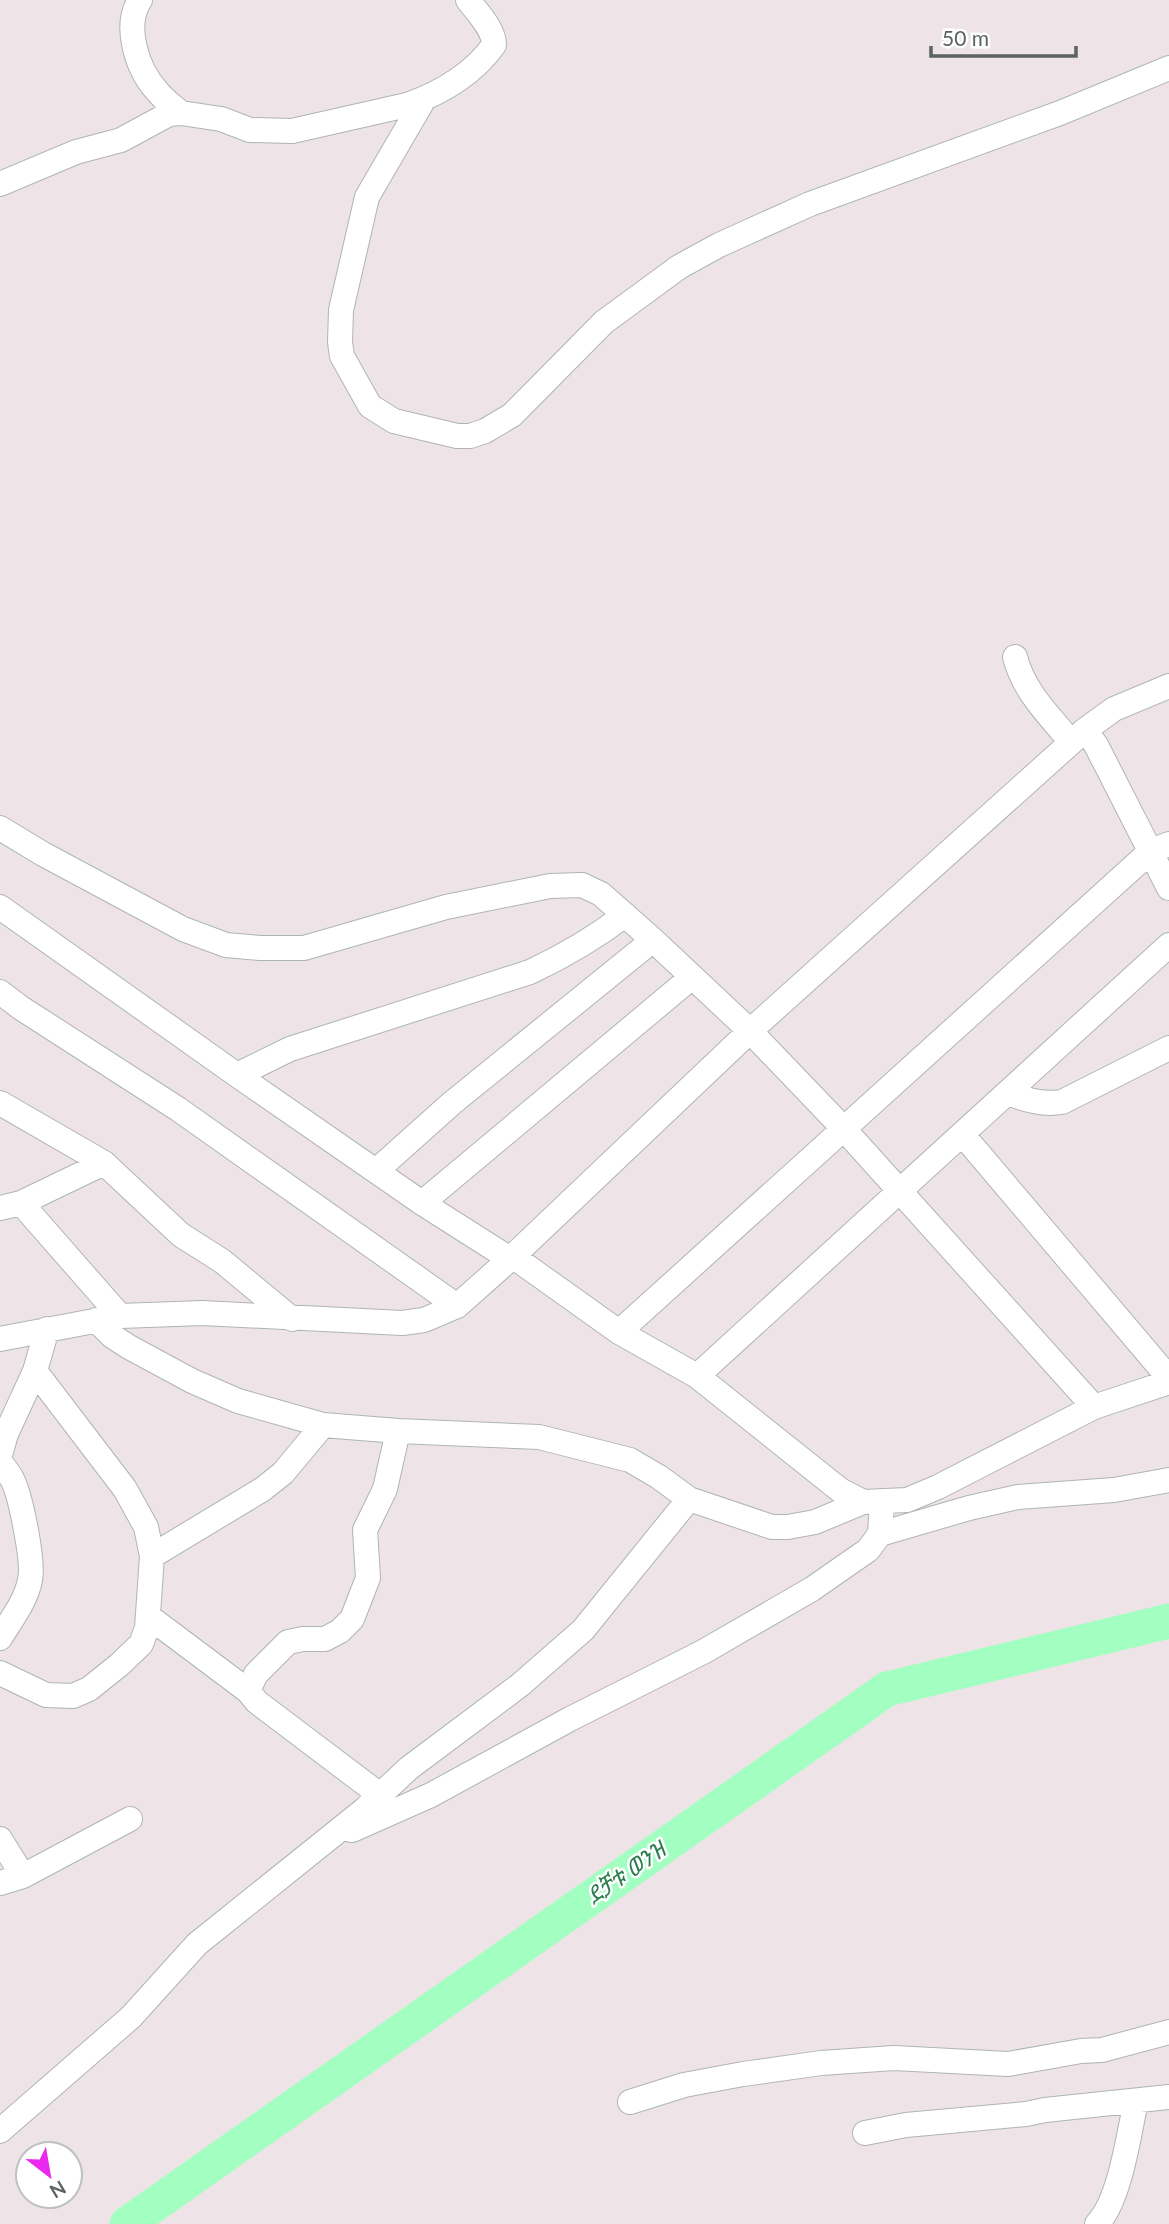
<svg xmlns="http://www.w3.org/2000/svg" width="1169" height="2224" font-family="Lato,'Noto Sans Ethiopic',sans-serif">
	<style>
		.lines { fill: none; stroke-linecap: round; stroke-linejoin: round }
		.river { stroke: #a2ffc1; stroke-width: 35 }
		.minor-casing { stroke: #aeb6b2; stroke-width: 26 }
		.minor { stroke: #fff; stroke-width: 24 }
		.labels { text-anchor: middle; stroke-width: 5; stroke-linejoin: round; paint-order: stroke }
		.water-label { font-size: 23px; font-style: italic; fill: #2d7e4f; stroke: #fff }
	</style>
	<rect width="100%" height="100%" fill="#eee3e6"/>
	<g class="lines">
		<path class="river" d="M127 2224 887 1689 1169 1621"/>
		<g class="minor-casing">
			<path id="minor" d="M140 0C123 26 137 69 157 91 164 100 173 106 181 113
				M424 99 367 197 341 310 340 342 342 356 370 406 394 421 457 436H470L485 431 512 415 604 322 679 267 719 245 810 204 1060 113 1169 68
				M0 184 76 152 121 140 169 114 181 113 221 119 250 130 292 131 407 105C441 93 473 74 494 45 494 29 477 12 468 0
				M1015 657C1024 692 1049 715 1071 742
				M1085 730 1096 745 1169 888
				M0 828 43 854 183 929 226 945 260 948H304L446 907 550 886 582 885 601 894 653 940 750 1031 843 1128 1094 1407
				M0 907 237 1075 422 1203 510 1259 518 1260 619 1332 697 1376 840 1490 863 1502 907 1500 938 1487 1094 1407 1169 1382
				M0 992 21 1008 178 1109 457 1306
				M237 1075 290 1049 530 972C564 956 595 938 625 915
				M1008 1093C1026 1100 1043 1105 1062 1102L1169 1048
				M0 1103 104 1163 181 1235 222 1261 292 1319
				M963 1135 1169 1378
				M376 1171 452 1103 653 940
				M21 1203 120 1316
				M422 1203 692 977
				M0 1208 21 1203 104 1163
				M96 1320 112 1336 129 1347 192 1381 238 1401 323 1425 398 1431 539 1437 630 1460 659 1477 689 1499 772 1527H788L815 1522 863 1502
				M619 1332 1151 851 1169 844
				M0 1339 120 1316 202 1313 402 1323 424 1320 457 1306 510 1259 750 1031 1085 730 1114 709 1169 686
				M697 1376 1169 945
				M0 1455 6 1434 35 1371 47 1329
				M0 1462C4 1467 9 1473 12 1479 21 1496 34 1563 30 1580 26 1601 11 1620 0 1638
				M880 1534 969 1508 1018 1497 1114 1490 1169 1480
				M152 1556 263 1489 283 1473 323 1425
				M148 1616 248 1691 257 1702 380 1795
				M0 1673 46 1695 73 1696 89 1689 119 1665 141 1644 147 1628 152 1556 146 1527 125 1489 35 1371
				M248 1691 256 1674 288 1642 303 1639H325L340 1631 352 1619 368 1578 365 1530 385 1489 398 1431
				M352 1830 431 1795 570 1719 703 1652 812 1589 868 1550 880 1534 882 1502
				M0 1839 23 1876
				M0 1883 23 1876 130 1819
				M630 2102 684 2085 743 2074 821 2063 894 2058 1008 2064 1081 2051 1102 2050 1169 2032
				M0 2131 131 2017 197 1944 364 1810 409 1768 520 1685 583 1630 689 1499
				M865 2133 906 2125 1026 2114 1045 2110 1169 2097
				M1097 2224C1120 2201 1129 2133 1136 2101"/>
		</g>
		<use href="#minor" class="minor"/>
	</g>
	<g class="labels">
		<g class="water-label">
			<text transform="translate(626 1873) rotate(-35)" y="8">ደቻቱ ወንዝ</text>
		</g>
	</g>
	<g transform="translate(49 2175) rotate(149)"><circle r="33" fill="#ffffff" stroke="#bdc1bf" stroke-width="2"/>
	<path d="M0-5L12 26L0 18L-12 26Z" fill="#ea29ee"/>
	<text y="-10" font-size="19" font-weight="bold" text-anchor="middle" fill="#5b645f">N</text>
	</g>
	<path d="M931 46v10h145v-10" fill="none" stroke="#5b645f" stroke-width="3.5"/>
	<text x="942" y="46" font-size="21" fill="#5b645f" stroke="#ffffff" stroke-width="5" paint-order="stroke">50 m</text>
</svg>
